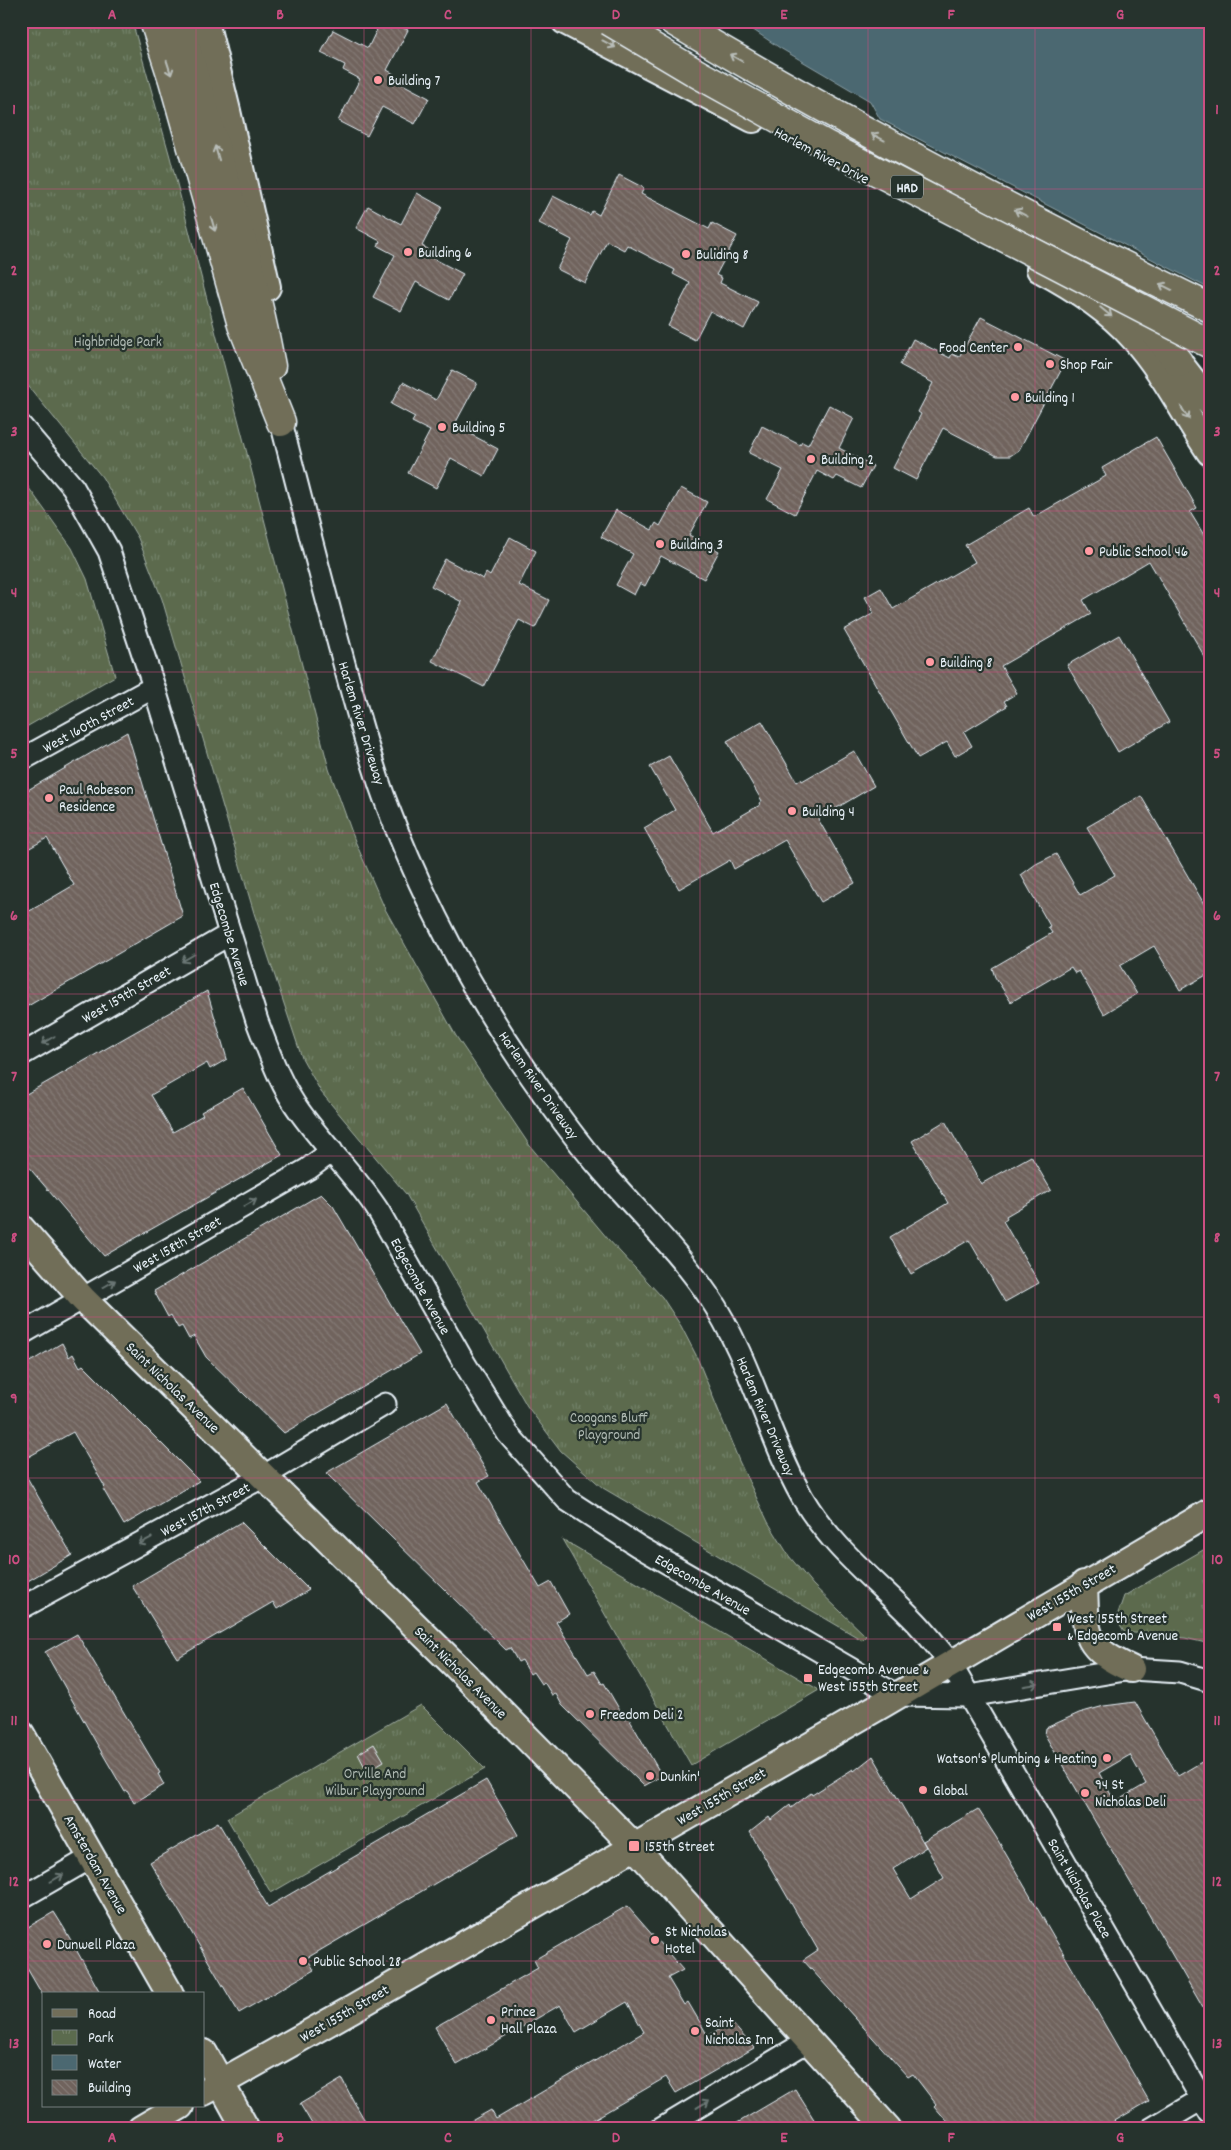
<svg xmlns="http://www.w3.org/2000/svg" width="1231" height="2150" font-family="Dekko,sans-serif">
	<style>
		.park { fill: url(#park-tufts); stroke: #a2aea3 }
		.water { fill: #4b6871; stroke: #8a9fa7 }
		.building { fill: url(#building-back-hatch); stroke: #e8f1f8; fill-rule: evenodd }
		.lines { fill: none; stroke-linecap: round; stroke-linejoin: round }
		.minor-casing { stroke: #e8f1f8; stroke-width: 25 }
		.major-casing { stroke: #e8f1f8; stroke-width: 30 }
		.highway-casing { stroke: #e8f1f8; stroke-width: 31 }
		.minor { stroke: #26332d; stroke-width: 21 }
		.major { stroke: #716e59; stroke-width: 26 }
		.highway { stroke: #716e59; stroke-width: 28 }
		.highway-bridge-casing { stroke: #e8f1f8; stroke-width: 31; stroke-linecap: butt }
		.highway-bridge { stroke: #716e59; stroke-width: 28 }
		.oneway { stroke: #b8bdb8 }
		.oneway2 { stroke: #6a7674 }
		.grid { fill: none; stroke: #cc4e82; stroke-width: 1; stroke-opacity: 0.55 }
		.poi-dot { fill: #ff9aa2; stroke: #26332d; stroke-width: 2 }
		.labels { text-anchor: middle; stroke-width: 4.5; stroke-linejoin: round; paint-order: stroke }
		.shield { fill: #26332d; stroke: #aeb8bb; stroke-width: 1 }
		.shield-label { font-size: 14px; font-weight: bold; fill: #e8f1f8 }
		.poi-label { font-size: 15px; fill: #e8f1f8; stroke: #26332d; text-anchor: start }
		.street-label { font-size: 15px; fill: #e8f1f8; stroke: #26332d }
		.park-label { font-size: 15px; fill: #b0bbb4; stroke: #26332d }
		.neatline { fill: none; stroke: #cc4e82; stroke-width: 2 }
		.grid-label { font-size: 16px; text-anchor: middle; font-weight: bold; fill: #cc4e82 }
	</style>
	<defs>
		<pattern id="park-tufts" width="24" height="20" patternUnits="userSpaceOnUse" patternTransform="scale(1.25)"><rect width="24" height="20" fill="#5b6b4e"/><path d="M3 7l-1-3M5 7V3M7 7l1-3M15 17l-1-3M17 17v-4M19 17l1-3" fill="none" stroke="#738168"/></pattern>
		<pattern id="building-back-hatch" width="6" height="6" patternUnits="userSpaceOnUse" patternTransform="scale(1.25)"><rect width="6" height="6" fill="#70635d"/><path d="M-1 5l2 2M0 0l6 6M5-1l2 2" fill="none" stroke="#847a75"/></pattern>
	</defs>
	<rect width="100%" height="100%" fill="#26332d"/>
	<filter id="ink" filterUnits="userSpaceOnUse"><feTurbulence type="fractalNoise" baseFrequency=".02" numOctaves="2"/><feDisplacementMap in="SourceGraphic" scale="10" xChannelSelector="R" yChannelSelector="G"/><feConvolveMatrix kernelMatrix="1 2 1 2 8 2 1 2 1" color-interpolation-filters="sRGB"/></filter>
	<g filter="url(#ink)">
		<path class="park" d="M21 21H132L170 157 329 769 355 841 385 909 456 1036 530 1146 608 1239 662 1297 681 1326 696 1355 739 1461 768 1522 789 1556 813 1585 866 1636 862 1640 603 1488 561 1451 527 1406 406 1194 321 1092 302 1058 254 913 162 599 138 538 102 477 21 377Z
			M21 477 72 548 87 579 115 676 21 730Z
			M562 1539 819 1690 691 1765Z
			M1210 1546V1644L1185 1638 1124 1632 1116 1619 1124 1596Z
			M421 1705 485 1769 271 1893 227 1818Z"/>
		<path class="water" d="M740 21H1210V289L880 119 870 101 780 48Z"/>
		<path class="building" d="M381 21H390L408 30 387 70 394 74 391 78 429 98 415 124 382 107 367 136 338 121 360 79 343 70 345 65 321 53 333 30 368 48Z
			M619 175 644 188 641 194 709 229 712 223 737 236 716 275 722 278 720 283 758 302 744 329 710 311 695 340 668 326 690 283 673 274 675 270 627 245 624 250 607 241 585 283 557 269 572 240 539 223 553 196 590 215 592 211 599 215Z
			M417 193 442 207 422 246 428 249 425 254 463 274 449 300 416 282 401 311 373 297 395 255 378 246 380 241 356 228 368 206 401 224Z
			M981 317 1066 361 1019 450 1010 456H997L943 428 916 480 893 468 921 414 918 412 933 383 900 365 913 339 950 358 952 354 959 357Z
			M452 370 477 383 456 422 463 426 461 429 498 449 484 476 451 458 436 488 408 473 430 431 412 422 415 417 391 404 403 382 436 400Z
			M829 405 854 418 839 448 873 466 861 488 837 476 834 480 817 471 795 514 767 499 783 470 749 453 762 426 800 445 802 442 808 445Z
			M1156 437 1197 508 1190 512 1210 545V666L1149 561 1083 600 1091 614 1001 666 1017 693 1004 701 1007 706 964 732 972 746 955 756 947 742 918 758 844 630 874 613 865 597 881 588 893 609 975 562 965 545 1029 508 1034 517 1106 476 1102 468Z
			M681 488 707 502 689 535 719 551 704 579 661 556 645 586 640 583 634 595 616 585 633 554 601 537 616 510 652 530 656 523 660 526Z
			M510 537 536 551 519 585 549 600 535 628 519 620 484 687 432 661 462 602 431 586 445 559 483 579 486 573 490 576Z
			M1119 635 1169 722 1118 752 1067 665Z
			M762 721 797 782 801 779 802 781 854 751 874 786 818 819 855 883 821 902 785 840 734 869 730 860 679 889 644 828 675 810 650 767 669 756 713 832 760 805 759 803 762 801 727 741Z
			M127 732 183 916 21 1010V916L74 885 47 838 21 853V794Z
			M1141 796 1210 914V973L1180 990 1154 946 1120 966 1137 994 1104 1014 1079 971 1075 973 1071 967 1011 1002 995 977 992 968 1052 933 1048 927 1050 926 1021 875 1036 864 1056 854 1080 895 1115 875 1087 827Z
			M207 991 227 1059 210 1069 207 1063 151 1095 173 1132 203 1115 201 1112 243 1088 282 1155 104 1256 21 1158V1097Z
			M945 1121 981 1184 1031 1156 1051 1190 1006 1216 1007 1218 1003 1221 1039 1283 1005 1302 969 1240 911 1274 890 1237 948 1203 912 1141Z
			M321 1194 333 1206 420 1354 284 1433 206 1357 194 1336 189 1339 182 1326 178 1328 171 1315 168 1317 154 1291Z
			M62 1343 69 1357 73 1354 80 1367 83 1365 199 1481 124 1525 103 1489 105 1487 73 1432 21 1461V1367Z
			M447 1403 489 1476 478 1482 502 1524 540 1588 551 1582 569 1614 556 1622 588 1674 594 1671 602 1684 604 1683 625 1719 628 1717 662 1776 644 1786 562 1705 556 1694 552 1695 544 1682 541 1684 533 1672 530 1674 522 1660 518 1662 510 1648 506 1650 326 1473Z
			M21 1467 72 1555 21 1585Z
			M241 1522 309 1590 277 1609 273 1602 177 1658 132 1586Z
			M77 1634 160 1773 158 1774 164 1785 134 1803 127 1791 125 1792 98 1746 45 1652Z
			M1135 1702 1178 1776 1210 1757V2020L1045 1735 1046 1728 1079 1713 1104 1706ZM1130 1755 1146 1784 1115 1802 1099 1773Z
			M374 1744 384 1761 367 1771 358 1754Z
			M873 1756 926 1847 893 1869 911 1899 944 1878 923 1841 978 1809 996 1837 1149 2101 1101 2129H954L934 2106 936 2104 913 2074 908 2077 803 1960 818 1950 750 1832 769 1817 771 1820 790 1805 791 1808 811 1793 812 1795 853 1769 854 1771Z
			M486 1780 518 1835 307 1958 314 1970 239 2013 150 1862 218 1822 268 1907Z
			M627 1906 683 1970 668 1978 684 2005 688 2002 708 2036 731 2022 754 2048 676 2093 666 2077 577 2129H457L491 2110 496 2119 644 2032 627 2002 576 2032 560 2005 457 2065 435 2027 538 1968 534 1960Z
			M54 1912 64 1928 101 1994H42L21 1958V1931Z
			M342 2079 354 2102 370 2129H315L300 2104Z
			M795 2089 820 2129H727Z"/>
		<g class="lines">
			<g class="minor-casing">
				<path id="minor" d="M281 422C300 496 319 571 339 645 353 696 366 747 384 797 418 888 464 978 519 1059 546 1099 574 1138 605 1174 640 1214 678 1251 708 1295 750 1357 766 1432 802 1497 831 1547 874 1579 913 1619 927 1633 938 1648 950 1663L1210 2113
					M21 426 73 487 109 551 154 687 257 1021C269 1052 280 1085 300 1112 325 1147 356 1176 379 1212L462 1359 508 1434 567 1500 638 1546 889 1691 897 1695 969 1696 1131 1669 1180 1672 1210 1681
					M21 760 154 687
					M21 1055 230 934
					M21 1334 308 1169 332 1151
					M21 1608 264 1476 385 1404
					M21 1898 92 1857
					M661 2129 808 2041
					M1151 2129 1202 2099"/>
			</g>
			<g class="major-casing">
				<path id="major" d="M205 21 227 111 267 287
					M565 21 753 119
					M1040 269C1074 287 1108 309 1133 337 1164 371 1184 414 1210 452
					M1161 374 1179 363 1210 403
					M21 1228 83 1299 454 1664 634 1846 888 2129
					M1084 1584C1086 1633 1082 1647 1131 1669
					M21 1734 170 1994
					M204 2053 246 2129
					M204 2092 354 2008 883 1704 1210 1512
					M141 2129 180 2106"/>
			</g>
			<g class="highway-casing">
				<path id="highway" d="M154 21 173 80 242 325 281 422
					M178 21C211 136 249 249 271 366
					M673 21C847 125 1028 219 1210 308
					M1127 301 1149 325 1179 363"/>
			</g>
			<use href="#minor" class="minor"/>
			<use href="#major" class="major"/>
			<use href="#highway" class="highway"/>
			<g class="highway-bridge-casing">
				<path id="highway-bridge" d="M609 21 698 74 828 146 1210 344"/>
			</g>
			<use href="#highway-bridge" class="highway-bridge"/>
		</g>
		<defs><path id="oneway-shaft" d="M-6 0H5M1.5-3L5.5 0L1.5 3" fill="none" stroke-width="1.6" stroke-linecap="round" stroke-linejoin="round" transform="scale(1.25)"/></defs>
		<g class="oneway">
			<use href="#oneway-shaft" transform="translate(609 44) rotate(28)"/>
			<use href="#oneway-shaft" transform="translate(736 58) rotate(-150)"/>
			<use href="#oneway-shaft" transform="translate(169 68) rotate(72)"/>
			<use href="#oneway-shaft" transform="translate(878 137) rotate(-152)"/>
			<use href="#oneway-shaft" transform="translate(217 153) rotate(-106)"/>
			<use href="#oneway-shaft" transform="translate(1021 213) rotate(-152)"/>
			<use href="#oneway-shaft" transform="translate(213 224) rotate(74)"/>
			<use href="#oneway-shaft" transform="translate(1166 287) rotate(-153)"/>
			<use href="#oneway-shaft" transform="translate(1106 312) rotate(39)"/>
			<use href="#oneway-shaft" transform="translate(1185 413) rotate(58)"/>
		</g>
		<g class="oneway2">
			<use href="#oneway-shaft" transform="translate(188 958) rotate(150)"/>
			<use href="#oneway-shaft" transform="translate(48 1040) rotate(150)"/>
			<use href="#oneway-shaft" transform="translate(250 1203) rotate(-30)"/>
			<use href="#oneway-shaft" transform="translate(109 1284) rotate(-30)"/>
			<use href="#oneway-shaft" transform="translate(145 1541) rotate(152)"/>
			<use href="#oneway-shaft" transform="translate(1031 1685) rotate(-9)"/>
			<use href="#oneway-shaft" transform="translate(57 1878) rotate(-30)"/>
			<use href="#oneway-shaft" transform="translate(703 2104) rotate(-31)"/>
		</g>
	</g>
	<path class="grid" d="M196 21V1994M364 21V2129M531 21V2129M700 21V2129M868 21V2129M1035 21V2129M21 189H1210M21 350H1210M21 511H1210M21 672H1210M21 833H1210M21 994H1210M21 1156H1210M21 1317H1210M21 1478H1210M21 1639H1210M21 1800H1210M21 1961H1210M196 2106V2129"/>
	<g class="poi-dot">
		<circle cx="378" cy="80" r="5"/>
		<circle cx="408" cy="252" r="5"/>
		<circle cx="686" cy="254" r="5"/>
		<circle cx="1018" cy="347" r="5"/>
		<circle cx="1050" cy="364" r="5"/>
		<circle cx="1015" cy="397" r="5"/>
		<circle cx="442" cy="427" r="5"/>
		<circle cx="811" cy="459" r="5"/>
		<circle cx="660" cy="544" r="5"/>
		<circle cx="1089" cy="551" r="5"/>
		<circle cx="930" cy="662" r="5"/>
		<circle cx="49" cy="798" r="5"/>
		<circle cx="792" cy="811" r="5"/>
		<rect x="1052" y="1622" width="10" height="10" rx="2.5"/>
		<rect x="803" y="1673" width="10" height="10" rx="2.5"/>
		<circle cx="590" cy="1714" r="5"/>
		<circle cx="1107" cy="1758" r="5"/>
		<circle cx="650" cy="1776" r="5"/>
		<circle cx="923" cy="1790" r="5"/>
		<circle cx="1085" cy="1793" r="5"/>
		<rect x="628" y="1840" width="12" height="12" rx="2.5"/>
		<circle cx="655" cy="1940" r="5"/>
		<circle cx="47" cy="1944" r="5"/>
		<circle cx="303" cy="1961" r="5"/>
		<circle cx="491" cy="2020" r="5"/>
		<circle cx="695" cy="2031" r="5"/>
	</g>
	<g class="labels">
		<rect class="shield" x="891" y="175.5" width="32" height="23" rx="4"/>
		<g class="shield-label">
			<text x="907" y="192">HRD</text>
		</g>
		<g class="poi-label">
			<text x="388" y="85">Building 7</text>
			<text x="418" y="257">Building 6</text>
			<text x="696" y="259">Buliding 8</text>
			<text x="1008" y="352" text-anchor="end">Food Center</text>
			<text x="1060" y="369">Shop Fair</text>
			<text x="1025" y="402">Building 1</text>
			<text x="452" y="432">Building 5</text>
			<text x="821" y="464">Building 2</text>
			<text x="670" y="549">Building 3</text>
			<text x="1099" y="556">Public School 46</text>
			<text x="940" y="667">Building 8</text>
			<text x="59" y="794">Paul Robeson<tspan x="59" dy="17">Residence</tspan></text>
			<text x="802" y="816">Building 4</text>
			<text x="1067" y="1623">West 155th Street<tspan x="1067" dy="17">&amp; Edgecomb Avenue</tspan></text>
			<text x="818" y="1674">Edgecomb Avenue &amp;<tspan x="818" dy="17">West 155th Street</tspan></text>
			<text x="600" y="1719">Freedom Deli 2</text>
			<text x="1097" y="1763" text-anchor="end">Watson's Plumbing &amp; Heating</text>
			<text x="660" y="1781">Dunkin'</text>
			<text x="1095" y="1789">94 St<tspan x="1095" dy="17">Nicholas Deli</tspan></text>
			<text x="933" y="1795">Global</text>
			<text x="645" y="1851">155th Street</text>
			<text x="665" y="1936">St Nicholas<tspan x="665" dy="17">Hotel</tspan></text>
			<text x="57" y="1949">Dunwell Plaza</text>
			<text x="313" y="1966">Public School 28</text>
			<text x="501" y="2016">Prince<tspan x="501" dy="17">Hall Plaza</tspan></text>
			<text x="705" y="2027">Saint<tspan x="705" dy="17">Nicholas Inn</tspan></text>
		</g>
		<g class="street-label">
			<text transform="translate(822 155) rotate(28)" y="5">Harlem River Drive</text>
			<text transform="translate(362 723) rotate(73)" y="5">Harlem River Driveway</text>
			<text transform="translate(88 724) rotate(-29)" y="5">West 160th Street</text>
			<text transform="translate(230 934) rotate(73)" y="5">Edgecombe Avenue</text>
			<text transform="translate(126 994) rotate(-30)" y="5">West 159th Street</text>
			<text transform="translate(539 1085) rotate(55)" y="5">Harlem River Driveway</text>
			<text transform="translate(177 1244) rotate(-30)" y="5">West 158th Street</text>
			<text transform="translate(421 1286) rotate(61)" y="5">Edgecombe Avenue</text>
			<text transform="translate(173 1387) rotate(44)" y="5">Saint Nicholas Avenue</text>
			<text transform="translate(766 1416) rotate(67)" y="5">Harlem River Driveway</text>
			<text transform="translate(205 1509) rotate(-28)" y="5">West 157th Street</text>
			<text transform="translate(703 1584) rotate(30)" y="5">Edgecombe Avenue</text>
			<text transform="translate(1071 1592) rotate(-30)" y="5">West 155th Street</text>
			<text transform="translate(461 1672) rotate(45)" y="5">Saint Nicholas Avenue</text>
			<text transform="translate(721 1796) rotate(-30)" y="5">West 155th Street</text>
			<text transform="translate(96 1864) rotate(60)" y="5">Amsterdam Avenue</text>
			<text transform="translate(1080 1888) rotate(60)" y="5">Saint Nicholas Place</text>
			<text transform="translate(344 2013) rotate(-30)" y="5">West 155th Street</text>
		</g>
		<g class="park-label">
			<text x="118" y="346">Highbridge Park</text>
			<text x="609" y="1422">Coogans Bluff<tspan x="609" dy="17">Playground</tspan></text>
			<text x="375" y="1778">Orville And<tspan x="375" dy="17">Wilbur Playground</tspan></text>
		</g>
	</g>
	<rect width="1231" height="2150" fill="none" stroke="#26332d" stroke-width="55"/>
	<rect x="42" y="1992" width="162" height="115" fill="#26332d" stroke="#747f7e"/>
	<rect x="52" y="2009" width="25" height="8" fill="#716e59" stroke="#747f7e"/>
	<text x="88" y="2018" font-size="15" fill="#e8f1f8">Road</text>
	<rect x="52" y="2030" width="25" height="15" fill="url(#park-tufts)" stroke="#747f7e"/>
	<text x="88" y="2042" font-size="15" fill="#e8f1f8">Park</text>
	<rect x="52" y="2055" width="25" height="15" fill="#4b6871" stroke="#747f7e"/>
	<text x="88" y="2068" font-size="15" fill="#e8f1f8">Water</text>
	<rect x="52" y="2080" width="25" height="15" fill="url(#building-back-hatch)" stroke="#747f7e"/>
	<text x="88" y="2092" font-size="15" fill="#e8f1f8">Building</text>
	<rect x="28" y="28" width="1176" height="2094" class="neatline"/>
	<g class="grid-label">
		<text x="112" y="19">A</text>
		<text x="280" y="19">B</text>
		<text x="448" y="19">C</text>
		<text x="616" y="19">D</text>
		<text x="784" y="19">E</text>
		<text x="951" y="19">F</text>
		<text x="1120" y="19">G</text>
		<text x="14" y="114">1</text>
		<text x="1217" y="114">1</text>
		<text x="14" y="275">2</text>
		<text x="1217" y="275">2</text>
		<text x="14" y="436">3</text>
		<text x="1217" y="436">3</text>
		<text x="14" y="597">4</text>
		<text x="1217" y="597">4</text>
		<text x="14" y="758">5</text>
		<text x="1217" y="758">5</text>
		<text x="14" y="920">6</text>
		<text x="1217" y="920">6</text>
		<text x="14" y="1081">7</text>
		<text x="1217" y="1081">7</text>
		<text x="14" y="1242">8</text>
		<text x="1217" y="1242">8</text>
		<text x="14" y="1403">9</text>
		<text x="1217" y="1403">9</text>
		<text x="14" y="1564">10</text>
		<text x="1217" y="1564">10</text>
		<text x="14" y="1725">11</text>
		<text x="1217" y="1725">11</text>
		<text x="14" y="1886">12</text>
		<text x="1217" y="1886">12</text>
		<text x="14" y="2048">13</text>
		<text x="1217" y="2048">13</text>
		<text x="112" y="2142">A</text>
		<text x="280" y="2142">B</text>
		<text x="448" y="2142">C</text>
		<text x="616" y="2142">D</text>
		<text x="784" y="2142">E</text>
		<text x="951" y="2142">F</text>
		<text x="1120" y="2142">G</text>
	</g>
</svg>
